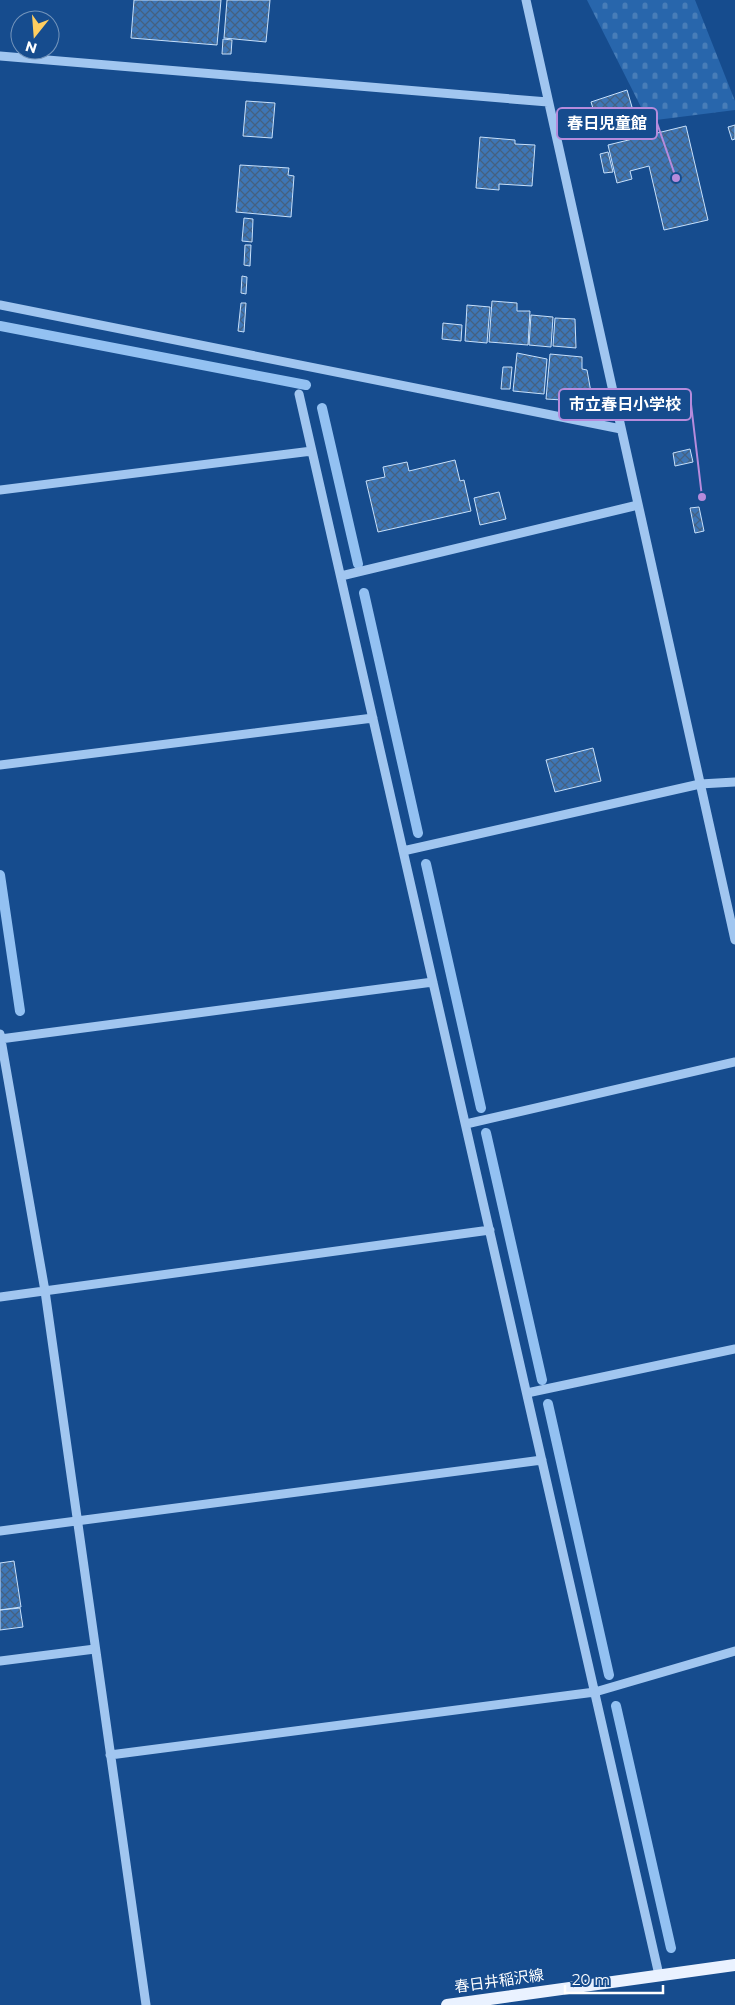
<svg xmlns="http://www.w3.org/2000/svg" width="735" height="2005" font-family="Montserrat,'Noto Sans JP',sans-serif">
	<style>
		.cemetery { fill: url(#cemetery-stones) }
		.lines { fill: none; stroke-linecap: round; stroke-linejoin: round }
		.stream { stroke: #93c1f2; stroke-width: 10 }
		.building { fill: url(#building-cross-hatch); stroke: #c7e0fb }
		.minor { stroke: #a1c6f0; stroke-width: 9 }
		.major { stroke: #eaf2ff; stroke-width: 12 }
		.labels { text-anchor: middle; stroke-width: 4; stroke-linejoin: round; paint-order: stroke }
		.street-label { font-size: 15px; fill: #fff; stroke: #164c8e }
		.leader { fill: none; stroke: #b68bdc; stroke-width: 2 }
		.callout-dot { fill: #b68bdc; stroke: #164c8e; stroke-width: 2 }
		.callout { fill: #164c8e; stroke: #b68bdc; stroke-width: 2 }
		.callout-label { font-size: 16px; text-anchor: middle; font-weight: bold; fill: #fff }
	</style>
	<defs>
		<pattern id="cemetery-stones" width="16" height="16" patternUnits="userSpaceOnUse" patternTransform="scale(1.25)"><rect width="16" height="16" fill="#2866ac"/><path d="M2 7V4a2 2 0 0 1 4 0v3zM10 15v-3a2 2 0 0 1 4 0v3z" fill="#487db8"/></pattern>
		<pattern id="building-cross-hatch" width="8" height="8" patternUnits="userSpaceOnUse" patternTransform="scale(1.25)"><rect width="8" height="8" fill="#3e76b6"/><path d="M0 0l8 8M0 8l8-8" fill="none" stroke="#456181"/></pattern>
	</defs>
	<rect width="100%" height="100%" fill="#164c8e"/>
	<path class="cemetery" d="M587 0H695L735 101V110L648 121Z"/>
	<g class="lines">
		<path class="stream" d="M0 326 306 385
			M322 408 358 564
			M364 593 418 833
			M426 864 481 1108
			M0 875 20 1011
			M486 1133 542 1380
			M548 1404 609 1675
			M616 1706 671 1948"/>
	</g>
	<path class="building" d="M134 0H221L217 45 131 38Z
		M227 0H270L266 42 224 38Z
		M223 39 232 40 231 54H222Z
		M627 90 632 107 596 118 591 102Z
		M246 101 275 103 272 138 243 136Z
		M735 125V139L732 140 728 127Z
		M686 126 708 220 664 230 649 166 630 171 632 179 617 183 608 145Z
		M480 137 515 140V144L535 145 532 186 499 184V190L476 188Z
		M608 152 613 172 604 173 600 154Z
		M240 165 289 168 288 175 294 176 291 217 236 212Z
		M244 218 253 219 252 242 242 241Z
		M245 245H251L250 266 244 265Z
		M242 276 247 277 246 294 241 293Z
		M492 301 517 303V311H530L528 345 489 342Z
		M241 303H246L244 332 238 331Z
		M467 305 490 307 487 343 465 341Z
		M531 315 553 317 551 347 529 345Z
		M555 318 575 319 576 348 553 346Z
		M443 323 462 325 461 341 442 339Z
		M517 353 547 359 544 394 513 391Z
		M550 354 582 357V369L587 370 592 398 580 397 579 401 546 399Z
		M503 367H512L510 389H501Z
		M690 449 693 462 675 466 673 453Z
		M455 460 460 481 464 480 471 511 378 532 366 481 385 477 383 467 407 462 409 471Z
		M499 492 506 519 480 525 474 498Z
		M699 507 704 531 695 533 690 508Z
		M593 748 601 781 555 792 546 760Z
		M14 1561 21 1607 0 1610V1563Z
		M20 1608 23 1627 0 1630V1610Z"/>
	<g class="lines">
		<path class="minor" d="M526 0 735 940
			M0 56 548 102
			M0 305 621 429
			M299 394 659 1975
			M0 490 312 451
			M341 576 638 505
			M0 765 373 718
			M403 851 700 784 735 782
			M0 1034 45 1291 146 2005
			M0 1039 433 982
			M466 1124 735 1062
			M0 1297 490 1230
			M527 1393 735 1349
			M0 1531 542 1460
			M0 1661 95 1649
			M110 1755 595 1692 735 1651"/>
		<path class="major" d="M447 2005 735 1965"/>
	</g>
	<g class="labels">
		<g class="street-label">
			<text transform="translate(499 1981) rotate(-8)" y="5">春日井稲沢線</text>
		</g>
	</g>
	<path class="leader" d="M676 178L657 123M702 497L691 404"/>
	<g class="callout-dot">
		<circle cx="676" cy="178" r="5"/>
		<circle cx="702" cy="497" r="5"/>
	</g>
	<g class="callout">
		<rect x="557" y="108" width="100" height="31" rx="5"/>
		<rect x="559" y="389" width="132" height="31" rx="5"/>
	</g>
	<g class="callout-label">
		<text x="607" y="129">春日児童館</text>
		<text x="625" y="410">市立春日小学校</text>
	</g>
	<g transform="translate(35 35) rotate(197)"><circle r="24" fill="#164c8e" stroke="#7394bb"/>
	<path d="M0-4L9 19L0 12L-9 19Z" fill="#ffce60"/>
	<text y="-8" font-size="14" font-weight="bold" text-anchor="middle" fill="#ffffff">N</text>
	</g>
	<path d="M565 1985v8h98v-8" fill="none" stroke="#ffffff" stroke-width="2.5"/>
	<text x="572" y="1985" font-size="15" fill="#ffffff" stroke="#164c8e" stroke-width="4" paint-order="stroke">20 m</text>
</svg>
